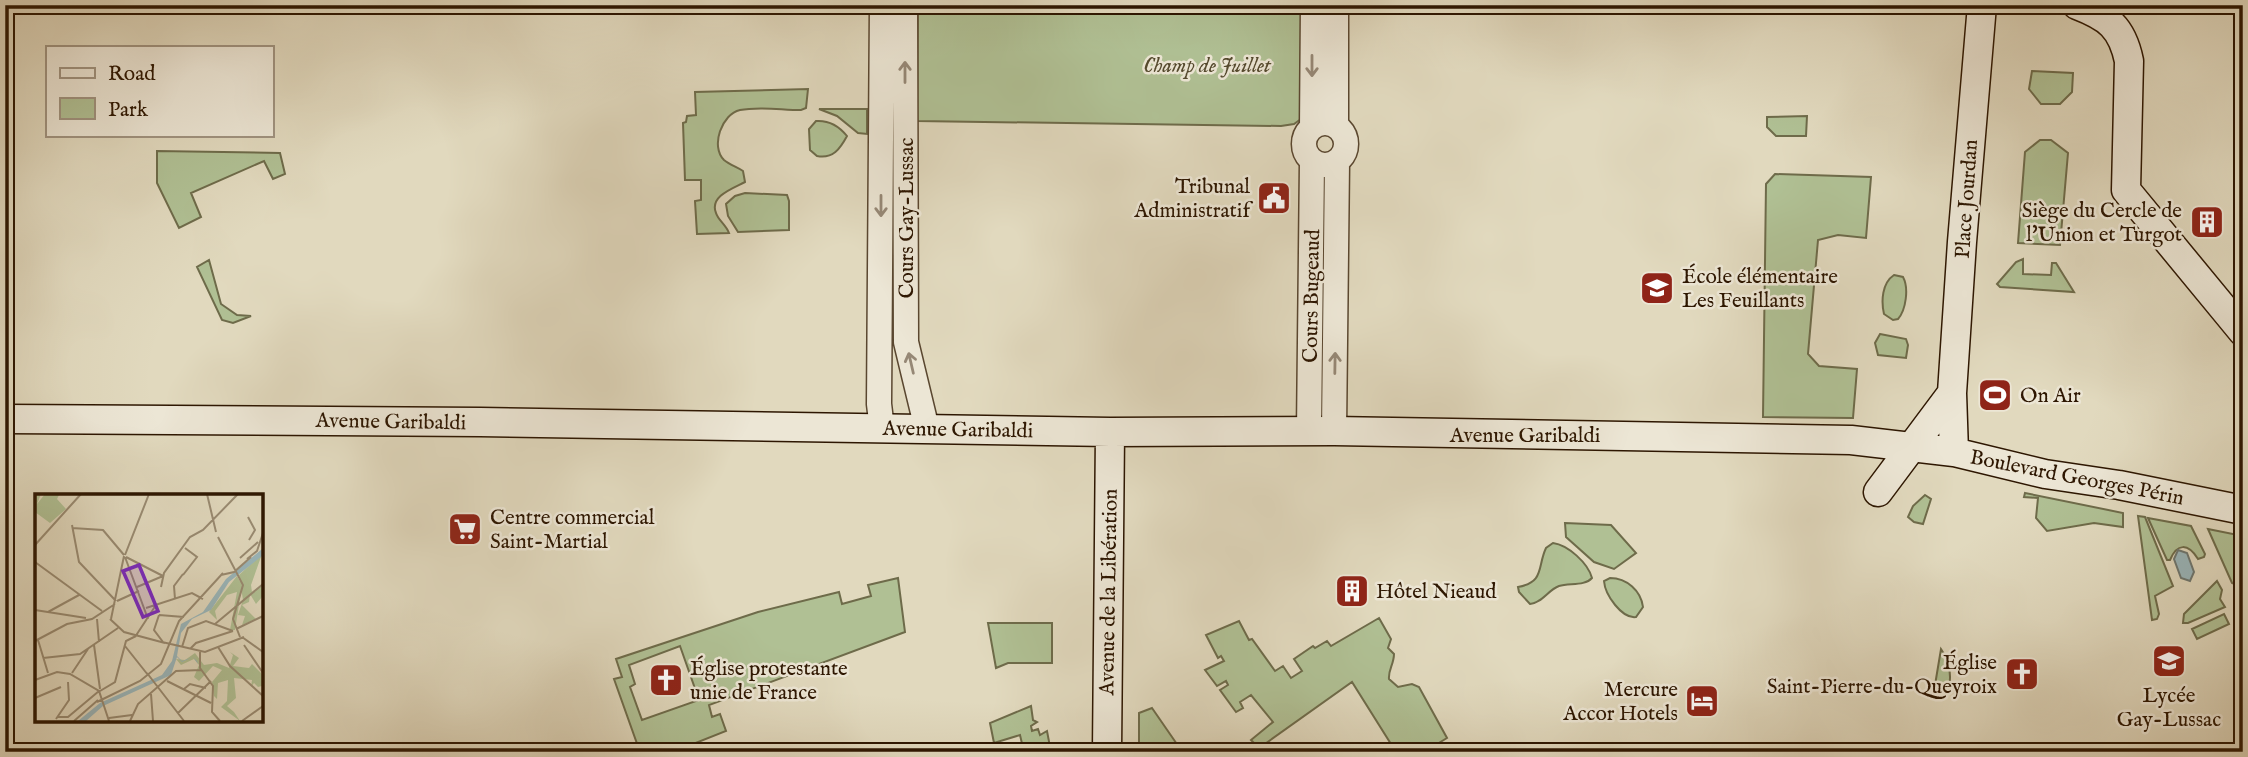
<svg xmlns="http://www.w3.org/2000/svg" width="2248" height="757" font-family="'IM FELL English',serif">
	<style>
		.green { fill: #b0c094; stroke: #6e6b4a; stroke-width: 2; fill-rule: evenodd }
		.water { fill: #9ab7bc; stroke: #6e7771; stroke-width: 2 }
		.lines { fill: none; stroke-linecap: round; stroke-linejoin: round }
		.tertiary-casing { stroke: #5a4730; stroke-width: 27 }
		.secondary-casing { stroke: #2d1601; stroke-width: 31 }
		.tertiary { stroke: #ece6d5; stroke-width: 24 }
		.secondary { stroke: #ece6d5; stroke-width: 28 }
		.oneway { stroke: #968876 }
		.labels { text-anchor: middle; stroke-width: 5; stroke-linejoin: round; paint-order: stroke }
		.park-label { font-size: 21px; font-style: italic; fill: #54492d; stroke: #ece6d5 }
		.poi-label { font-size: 21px; fill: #2d1601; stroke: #ece6d5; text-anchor: start }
		.street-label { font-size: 21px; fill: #2d1601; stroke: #ece6d5 }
		.inset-road { fill: none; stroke: #998b72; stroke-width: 2 }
		.view { fill: #7b2cbf; fill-opacity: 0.15; stroke: #7b2cbf; stroke-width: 3.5 }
		.inset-edge { fill: none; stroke: #2d1601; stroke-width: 3.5 }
	</style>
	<rect width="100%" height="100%" fill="#e1d9be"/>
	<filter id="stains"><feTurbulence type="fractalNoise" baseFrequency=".00286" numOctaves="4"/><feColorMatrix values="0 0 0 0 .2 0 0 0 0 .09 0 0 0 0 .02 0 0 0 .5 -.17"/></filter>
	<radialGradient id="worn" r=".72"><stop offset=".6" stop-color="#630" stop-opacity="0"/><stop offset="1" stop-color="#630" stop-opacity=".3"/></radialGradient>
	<path class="green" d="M918 5H1303L1301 119 1294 124 1281 126 917 121Z
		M2032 71 2073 73 2072 92 2060 104H2041L2029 89Z
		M808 89 806 108 801 110C782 110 759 106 740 110 722 114 710 146 724 160 730 165 737 167 743 171L745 182C734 188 709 196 716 213 718 220 726 225 729 233L697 234 695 201 701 200V180H685L683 123 686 122 687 116 696 115 695 92Z
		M819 109H867V134L858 133 837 116Z
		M1807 116 1806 136H1776L1767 127V117Z
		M816 121C830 120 839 126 847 136 840 149 833 159 817 156L810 150 809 129Z
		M2040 140H2051L2068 153 2060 245 2018 243 2025 152Z
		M157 151 280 153 285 174 273 179 264 161 191 193 201 217 179 228 157 183Z
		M1775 174 1871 177 1866 238 1838 235 1818 240 1808 354 1819 366 1857 369 1853 418 1763 417 1766 184Z
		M745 193 787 195 789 201V230L738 232 728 216 726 204 735 196Z
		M2023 259V274L2051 275 2052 263H2056L2074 292 2000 287 1997 284 2016 262Z
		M209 260 221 304 237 315 251 316 233 323 222 320 197 267Z
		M1894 275 1903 277C1909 288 1906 310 1898 319L1893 320 1884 314C1881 301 1882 283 1894 275Z
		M1880 334 1906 339 1908 345 1906 358 1878 355 1875 343Z
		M2025 493 2123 513V527L2094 523 2047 531 2036 518 2038 498 2024 497Z
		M1925 495 1931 499 1923 524 1914 522 1908 517 1913 506Z
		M2138 516 2145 517 2173 586 2155 596 2159 614 2157 619 2152 620Z
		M2148 518 2191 526 2205 554 2204 557 2198 559C2188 543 2177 543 2170 560H2167Z
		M1565 523 1611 525 1636 553 1614 569 1594 562 1566 537Z
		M2208 529 2243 536V564L2237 571V585L2232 583Z
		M1553 543C1568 545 1588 563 1592 578 1585 586 1570 583 1559 586 1548 590 1542 603 1530 604L1519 592 1518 587C1545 582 1537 567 1546 548Z
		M898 578 905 632 709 705 712 717 720 714 726 731 673 752H640L614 679 622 677 616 659 758 612 839 592 842 604 871 596 868 585ZM680 646 699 700 642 720 630 687 635 684 629 665Z
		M1610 578C1627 578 1641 591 1643 607L1636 617C1622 619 1605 595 1604 581Z
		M2217 581 2222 590 2220 599 2225 607 2188 623H2183L2184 614Z
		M2224 614 2229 624 2197 639 2192 629Z
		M1379 618 1391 639 1388 648 1394 654C1394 664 1388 670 1389 679L1398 687 1412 684 1419 687 1447 738 1424 752H1396L1352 682 1255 751 1250 745 1253 742 1251 740 1273 722 1251 695 1240 702 1243 708 1236 712 1220 690 1228 685 1226 681 1217 686 1205 670 1224 661 1221 656 1218 658 1206 635 1239 621 1249 640 1252 639 1275 671 1283 666 1291 678 1302 671 1294 659 1313 646 1315 648 1327 641 1331 646Z
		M988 623H1052V663H1008L996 668Z
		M1941 649C1951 663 1952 677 1948 693L1942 695 1934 691Z
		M1031 706 1033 720 1037 722 1031 726 1032 731 1038 729 1040 735 1047 731 1051 752H1024L1020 735 994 743 990 723Z
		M1152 708 1181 750 1171 749V745H1167V752L1139 751V713Z"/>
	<path class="water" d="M2178 550 2187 553 2194 572 2190 581 2181 578 2174 559Z"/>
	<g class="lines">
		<g class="tertiary-casing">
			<path id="tertiary" d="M882 5 879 404 882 429
				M905 5 906 342 927 429
				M1304 144a21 21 0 1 1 42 0a21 21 0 1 1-42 0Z
				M1336 126V5
				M1312 127 1313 5
				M1309 431 1312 162
				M1334 431 1337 162"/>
		</g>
		<g class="secondary-casing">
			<path id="secondary" d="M2077 5C2108 17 2122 27 2129 61L2126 190 2243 332
				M5 419 480 422 1110 432 1334 431 1851 440 1954 452 2045 474 2119 485 2243 510
				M1954 452 1952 393 1962 242 1982 5
				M1878 492 1952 393
				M1107 752 1110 432"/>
		</g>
		<use href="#tertiary" class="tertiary"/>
		<use href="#secondary" class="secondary"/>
	</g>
	<defs><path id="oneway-shaft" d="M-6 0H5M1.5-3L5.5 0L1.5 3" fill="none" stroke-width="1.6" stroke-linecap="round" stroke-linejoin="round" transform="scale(1.75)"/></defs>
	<g class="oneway">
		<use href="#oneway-shaft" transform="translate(1312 66) rotate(90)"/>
		<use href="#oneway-shaft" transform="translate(905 72) rotate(-90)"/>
		<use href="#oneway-shaft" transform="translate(881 206) rotate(90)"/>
		<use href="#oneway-shaft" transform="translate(911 363) rotate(-103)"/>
		<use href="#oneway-shaft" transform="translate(1335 363) rotate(-89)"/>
	</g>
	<defs>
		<g id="civic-square" transform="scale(1.75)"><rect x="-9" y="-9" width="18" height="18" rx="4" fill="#8f2418" stroke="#ece6d5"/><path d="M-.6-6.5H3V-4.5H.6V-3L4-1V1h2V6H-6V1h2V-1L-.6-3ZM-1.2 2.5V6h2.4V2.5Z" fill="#fff"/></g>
		<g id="building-square" transform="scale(1.75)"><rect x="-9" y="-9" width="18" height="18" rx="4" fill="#8f2418" stroke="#ece6d5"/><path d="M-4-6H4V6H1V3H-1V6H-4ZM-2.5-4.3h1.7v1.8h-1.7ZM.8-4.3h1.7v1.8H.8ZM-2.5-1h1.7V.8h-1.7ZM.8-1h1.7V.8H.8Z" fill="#fff"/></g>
		<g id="school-square" transform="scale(1.75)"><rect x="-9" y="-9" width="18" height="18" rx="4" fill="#8f2418" stroke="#ece6d5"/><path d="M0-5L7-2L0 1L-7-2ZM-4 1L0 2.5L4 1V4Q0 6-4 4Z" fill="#fff"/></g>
		<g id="stadium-square" transform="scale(1.75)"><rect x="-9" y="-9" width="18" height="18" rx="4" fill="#8f2418" stroke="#ece6d5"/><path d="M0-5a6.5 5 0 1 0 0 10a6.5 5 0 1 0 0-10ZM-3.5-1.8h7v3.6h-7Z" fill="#fff"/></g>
		<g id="supermarket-square" transform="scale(1.75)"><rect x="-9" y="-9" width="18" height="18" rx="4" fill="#8f2418" stroke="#ece6d5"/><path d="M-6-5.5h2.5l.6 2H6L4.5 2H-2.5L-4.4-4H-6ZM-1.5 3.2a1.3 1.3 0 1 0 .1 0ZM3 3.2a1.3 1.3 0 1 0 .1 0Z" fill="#fff"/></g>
		<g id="church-square" transform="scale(1.75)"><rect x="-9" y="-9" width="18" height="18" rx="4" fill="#8f2418" stroke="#ece6d5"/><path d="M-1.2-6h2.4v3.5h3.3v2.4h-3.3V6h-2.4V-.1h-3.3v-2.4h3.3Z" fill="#fff"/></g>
		<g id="hotel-square" transform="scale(1.75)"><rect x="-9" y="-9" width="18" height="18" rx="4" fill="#8f2418" stroke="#ece6d5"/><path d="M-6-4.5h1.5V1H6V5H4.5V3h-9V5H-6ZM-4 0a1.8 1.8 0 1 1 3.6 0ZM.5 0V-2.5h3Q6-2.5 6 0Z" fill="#fff"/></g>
	</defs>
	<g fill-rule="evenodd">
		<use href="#civic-square" x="1274" y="198"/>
		<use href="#building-square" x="2207" y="222"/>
		<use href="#school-square" x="1657" y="288"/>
		<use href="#stadium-square" x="1995" y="395"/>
		<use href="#supermarket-square" x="465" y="529"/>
		<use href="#building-square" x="1352" y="591"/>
		<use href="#school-square" x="2169" y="661"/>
		<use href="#church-square" x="2022" y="674"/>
		<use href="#church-square" x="666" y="680"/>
		<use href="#hotel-square" x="1702" y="701"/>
	</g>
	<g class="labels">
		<g class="park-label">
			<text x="1207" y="72">Champ de Juillet</text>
		</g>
		<g class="poi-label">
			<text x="1250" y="193" text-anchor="end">Tribunal<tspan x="1250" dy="24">Administratif</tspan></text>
			<text x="2182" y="217" text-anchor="end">Siège du Cercle de<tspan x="2182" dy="24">l'Union et Turgot</tspan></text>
			<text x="1682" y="283">École élémentaire<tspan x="1682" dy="24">Les Feuillants</tspan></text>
			<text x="2020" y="402">On Air</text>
			<text x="490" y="524">Centre commercial<tspan x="490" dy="24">Saint-Martial</tspan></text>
			<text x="1376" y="598">Hôtel Nieaud</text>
			<text x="1997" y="669" text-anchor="end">Église<tspan x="1997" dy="24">Saint-Pierre-du-Queyroix</tspan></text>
			<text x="690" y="675">Église protestante<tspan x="690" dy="24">unie de France</tspan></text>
			<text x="1678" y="696" text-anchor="end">Mercure<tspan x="1678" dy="24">Accor Hotels</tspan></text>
			<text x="2169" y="702" text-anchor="middle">Lycée<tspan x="2169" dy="24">Gay-Lussac</tspan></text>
		</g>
		<g class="street-label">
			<text transform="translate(1966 199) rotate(-86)" y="7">Place Jourdan</text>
			<text transform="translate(906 218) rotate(-90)" y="7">Cours Gay-Lussac</text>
			<text transform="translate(1311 296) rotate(-89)" y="7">Cours Bugeaud</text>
			<text transform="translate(391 421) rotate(1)" y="7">Avenue Garibaldi</text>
			<text transform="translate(958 429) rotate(1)" y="7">Avenue Garibaldi</text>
			<text x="1525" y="442">Avenue Garibaldi</text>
			<text transform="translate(2077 477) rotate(11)" y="7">Boulevard Georges Périn</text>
			<text transform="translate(1108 592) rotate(-89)" y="7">Avenue de la Libération</text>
		</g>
	</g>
	<g transform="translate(35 494)">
		<rect width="228" height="228" fill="#e1d9be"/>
		<path d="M0 0H6L2 10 10 0 24 1 22 5 31 15 15 29 0 18ZM227 60 216 91 217 98 227 91V103L221 110 215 100 214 108 207 111 221 125 207 131 210 122 203 121 208 106 204 81ZM202 82 207 91 200 136H195L202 98 192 101 180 117 182 126 174 118ZM195 158 204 164 198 172 214 174 217 170 227 180V192L223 193 219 189 216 193 217 186 199 184 201 204 192 212 199 218 205 227 186 213 192 207 193 186 183 189 182 205 179 202 177 188 187 176 178 172 164 187 159 183 164 171 159 165 146 171 141 165 150 166 160 159 169 171 182 169 194 174 198 161Z" fill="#b0c094"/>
		<path d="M227 55V62L194 88 176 116 157 125 146 139 142 162 147 167 158 163 162 167 163 170 158 163 147 168 142 163 136 181 68 212 51 227H43L65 209 127 181 137 167 146 130 168 118 191 85Z" fill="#9ab7bc"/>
		<path class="inset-road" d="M172 0 181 38M213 23 220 36 214 46M37 31 44 68 81 107M37 34 68 36 89 61M183 43 208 91 198 125 205 143M0 51 46 0M90 61 114 0M90 63 113 125M91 63 128 82M205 64 223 48M212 65 222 57 228 39M0 68 67 117M148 81 162 63 150 54M186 81 199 78 216 63M102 93 128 82M126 93 129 79 155 43 168 36 203 0M140 105 139 92 148 80M82 107 104 97M111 114 157 99 168 105M0 116 51 124M13 118 44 101M124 121 119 136 128 148M124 121 149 123M62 125 64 148M75 125 89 138 130 149M76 125 89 62M180 130 228 90M201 135 228 122M100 143 121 111M207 143 228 158M3 146 13 179M0 147 32 130 57 125 80 110M127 148 170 158 209 143M59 151 65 195M209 151 228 179M90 152 113 181M147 153 153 134 171 127 198 137M183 153 195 172 228 202M155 155 161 149 198 137M165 157V174L178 192 177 218 185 227M8 164 45 160 83 134M37 179 53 155M112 179 149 227M0 186 22 178 35 180 64 197 74 227M132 187 176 209M149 195 155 190 171 194M65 197 80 188 91 147 101 142M116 200 118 227M0 204 26 193M62 208 105 187 126 170 144 127 188 79M143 219 176 187M22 223H33L64 197M74 224 97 221M21 225 34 206 33 188M39 227 63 206M95 227 103 210 141 177 166 176M207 227 228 212"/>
		<path class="view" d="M104 71 123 117 108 123 88 77Z"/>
		<rect width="228" height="228" class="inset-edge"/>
	</g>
	<rect width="2248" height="757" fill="none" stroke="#e1d9be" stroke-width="28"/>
	<rect x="7" y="7" width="2234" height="743" fill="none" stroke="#2d1601" stroke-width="3.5"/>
	<rect x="14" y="14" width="2220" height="729" fill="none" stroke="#2d1601" stroke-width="2"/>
	<rect x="46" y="46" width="228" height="91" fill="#ece6d5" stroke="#a09380" stroke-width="2"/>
	<rect x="60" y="68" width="35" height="10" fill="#ece6d5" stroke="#a09380" stroke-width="2"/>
	<text x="108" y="80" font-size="21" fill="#2d1601">Road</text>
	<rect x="60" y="98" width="35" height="21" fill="#b0c094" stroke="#a09380" stroke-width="2"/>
	<text x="108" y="116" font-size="21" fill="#2d1601">Park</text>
	<rect width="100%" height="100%" filter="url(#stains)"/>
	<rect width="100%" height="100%" fill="url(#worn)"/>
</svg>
